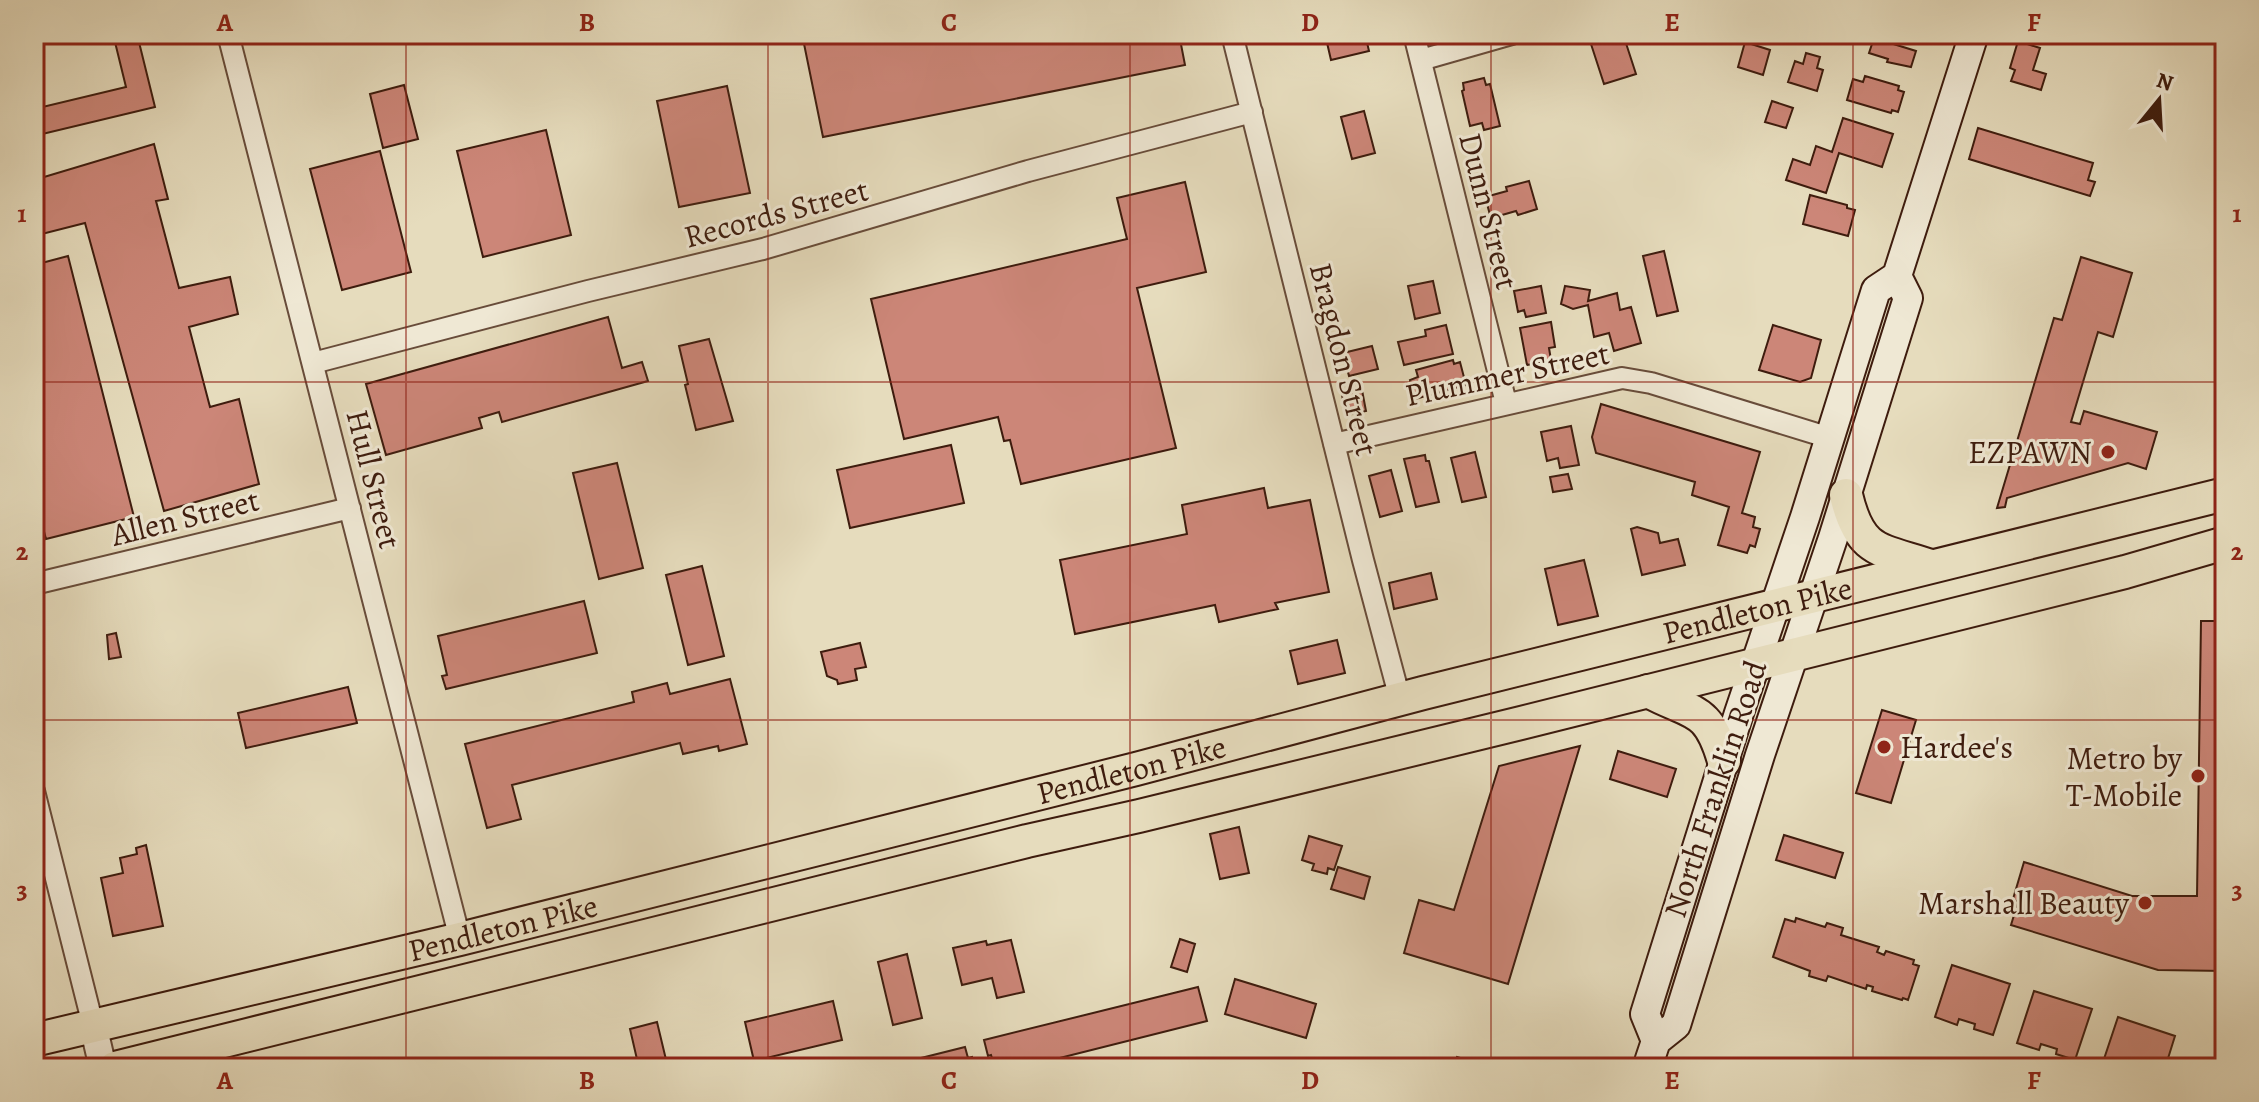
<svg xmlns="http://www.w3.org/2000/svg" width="2259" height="1102" font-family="Alegreya,serif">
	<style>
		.building { fill: #cc8678; stroke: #3e1c0e; stroke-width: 2 }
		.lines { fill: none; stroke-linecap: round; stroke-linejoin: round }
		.minor-casing { stroke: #684c3a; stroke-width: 24 }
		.tertiary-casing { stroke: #684c3a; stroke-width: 30 }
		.secondary-casing { stroke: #3e1c0e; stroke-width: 32 }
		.primary-casing { stroke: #3e1c0e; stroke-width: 36 }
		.minor { stroke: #efe8d4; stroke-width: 20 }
		.tertiary { stroke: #efe8d4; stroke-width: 26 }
		.secondary { stroke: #efe8d4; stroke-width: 28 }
		.primary { stroke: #e6dcbd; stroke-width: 32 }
		.grid { fill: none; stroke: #8f2418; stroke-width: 2; stroke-opacity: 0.55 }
		.poi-dot { fill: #8f2418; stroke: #efe8d4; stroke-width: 3 }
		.labels { text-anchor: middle; stroke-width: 6; stroke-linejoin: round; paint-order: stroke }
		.street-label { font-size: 32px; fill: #3e1c0e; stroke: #efe8d4 }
		.poi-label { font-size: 32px; fill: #3e1c0e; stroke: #efe8d4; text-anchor: end }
		.neatline { fill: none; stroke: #8f2418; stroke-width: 3 }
		.grid-label { font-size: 26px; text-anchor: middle; font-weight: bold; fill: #8f2418 }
	</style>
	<rect width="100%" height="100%" fill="#e6dcbd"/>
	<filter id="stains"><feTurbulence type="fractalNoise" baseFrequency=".0025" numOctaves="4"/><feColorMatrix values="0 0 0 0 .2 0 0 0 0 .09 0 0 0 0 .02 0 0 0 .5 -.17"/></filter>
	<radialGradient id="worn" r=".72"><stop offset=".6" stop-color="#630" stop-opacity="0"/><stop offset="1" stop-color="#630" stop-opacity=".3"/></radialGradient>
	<path class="building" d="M132 34H137L155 107 34 136V109L126 87 114 38Z
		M802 34H1179L1185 65 823 137Z
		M1325 34H1365L1369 51 1331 60Z
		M1614 34H1623L1636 74 1604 84 1590 41Z
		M1874 38 1916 51 1911 67 1887 62 1888 59 1869 53Z
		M2018 41 2040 48 2033 70 2046 74 2041 90 2011 81 2015 70 2010 68Z
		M1745 42 1770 50 1763 75 1738 67Z
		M1806 53 1820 57 1817 68 1823 70 1817 91 1788 82 1795 61 1803 64Z
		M1865 76 1899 86 1898 90 1904 92 1898 112 1892 110 1891 113 1847 100 1853 79 1863 82Z
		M1484 78 1486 85 1490 84 1500 126 1484 130 1482 123 1470 126 1462 91 1464 90 1463 83Z
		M404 85 418 139 383 148 370 94Z
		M727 86 750 193 679 207 657 101Z
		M1772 101 1793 108 1786 128 1765 122Z
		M1364 111 1375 153 1352 159 1341 117Z
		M1843 118 1893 134 1882 167 1839 153 1826 193 1786 180 1793 159 1810 165 1816 146 1832 152Z
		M1978 128 2093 163 2088 180 2095 182 2090 196 1969 159Z
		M546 130 571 235 483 257 457 151Z
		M154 144 168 199 156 201 179 288 230 277 238 314 189 327 210 407 239 399 259 484 164 511 85 223 34 236V180Z
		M380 151 411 272 342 290 310 169Z
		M1529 181 1537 209 1518 215 1516 211 1495 217 1494 214 1490 215 1486 200 1490 199 1489 196 1507 191 1506 187Z
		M1185 182 1206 272 1137 288 1176 448 1021 484 1010 440 1004 441 998 417 904 439 871 299 1127 239 1117 198Z
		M1810 195 1847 205V208L1855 210 1848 236 1803 224Z
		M1664 251 1678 311 1657 316 1643 256Z
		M68 256 134 517 46 539 34 494V265Z
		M2081 257 2132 273 2113 337 2098 332 2071 422 2080 424 2084 411 2157 432 2146 469 2128 463 2007 498 2005 507 1997 508 2054 318 2062 320Z
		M1433 281 1440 313 1415 319 1408 286Z
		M1541 286 1546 313 1526 317 1524 310 1518 312 1514 291Z
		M1565 286 1590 290 1588 301 1617 293 1620 310 1631 307 1641 343 1614 351 1609 333 1594 337 1588 305 1573 309 1561 304Z
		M608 317 622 368 642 362 648 381 502 422 499 412 479 418 482 428 386 455 366 384Z
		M1551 322 1555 347 1549 348 1551 360 1527 365 1520 328Z
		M1446 325 1453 354 1404 365 1398 342 1426 336 1425 330Z
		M1773 325 1821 340 1811 378 1800 382 1759 370Z
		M709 339 733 421 696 430 685 385 688 384 679 346Z
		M1372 346 1378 369 1349 376 1343 353Z
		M1453 360 1454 364 1460 362 1466 385 1415 399 1410 380 1418 377 1416 370Z
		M1362 390 1366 411 1346 415 1342 395Z
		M1601 404 1760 452 1742 513 1755 517 1753 527 1760 529 1755 547 1750 545 1747 553 1718 545 1729 507 1692 495 1695 482 1596 453 1592 437Z
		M1571 426 1579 465 1560 468 1558 458 1547 461 1541 432Z
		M951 445 964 503 850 528 837 470Z
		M1475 452 1486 497 1462 502 1451 458Z
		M1425 455 1426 461H1429L1439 502 1416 507 1404 459Z
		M617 463 643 568 599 579 573 473Z
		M1391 470 1402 511 1380 517 1369 476Z
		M1568 474 1572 489 1553 492 1550 477Z
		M1264 488 1268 508 1310 500 1329 592 1275 603 1278 609 1219 622 1215 605 1075 634 1060 560 1187 534 1182 505Z
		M1637 527 1658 533 1660 543 1678 539 1685 565 1642 575 1631 529Z
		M1584 560 1598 616 1558 625 1545 569Z
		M702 566 724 656 688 665 666 575Z
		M1431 573 1437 599 1394 609 1389 583Z
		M584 601 597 653 446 689 442 676 447 675 438 636Z
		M2201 621H2225V971L2158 970 2011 925 2018 902 2013 899 2024 862 2132 896H2197Z
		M116 633 121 657 109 659 107 635Z
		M1337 640 1345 673 1298 684 1290 651Z
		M860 643 866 667 855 669 857 680 838 684 837 680 827 676 821 652Z
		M730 679 747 744 719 751 718 746 683 754 680 743 512 785 521 819 487 828 465 744 634 702 632 692 667 683 670 694Z
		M348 687 357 723 246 748 238 713Z
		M1882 710 1916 720 1891 803 1856 793Z
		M1580 746 1508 984 1404 953 1419 900 1454 910 1499 766Z
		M1618 751 1676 769 1667 797 1610 779Z
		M1239 827 1249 873 1220 879 1210 834Z
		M1784 835 1843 853 1835 878 1776 860Z
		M1309 836 1342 846 1334 870 1328 868 1327 874 1312 870 1314 864 1302 860Z
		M146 845 163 926 113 936 101 878 123 873 120 858 137 854 136 848Z
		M1338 867 1370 877 1364 899 1331 889Z
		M1796 918 1825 927 1827 923 1843 928 1841 935 1879 947 1877 952 1884 955 1886 951 1914 960 1913 964 1919 966 1908 1000 1903 998 1902 1000 1872 991 1873 987 1867 985 1866 989 1828 976 1826 981 1809 976 1810 971 1773 957 1785 919 1795 922Z
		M1180 939 1195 944 1187 972 1171 967Z
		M1011 940 1024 992 997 998 992 978 962 985 953 948 986 941 987 945Z
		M907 954 922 1018 893 1025 878 962Z
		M1952 965 2010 984 1993 1035 1974 1029 1975 1024 1959 1019 1957 1025 1935 1017Z
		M1235 979 1316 1004 1306 1038 1225 1014Z
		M1198 987 1207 1021 1020 1068H995L991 1055 988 1056 984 1040Z
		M2034 991 2092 1009 2075 1060 2056 1054 2057 1049 2041 1044 2039 1050 2017 1043Z
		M833 1001 842 1040 754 1061 745 1022Z
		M2118 1017 2175 1036 2165 1068H2101Z
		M657 1022 668 1068H639L630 1029Z
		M965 1047 968 1058 972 1057 975 1068H881Z
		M1457 1057 1493 1068H1453Z"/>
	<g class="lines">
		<g class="minor-casing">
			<path id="minor" d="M228 34 460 939
				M1232 34 1363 560 1400 699
				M1414 34 1506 403
				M1421 60 1512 34
				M313 363 588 291 763 249 1028 171 1252 112
				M1334 444 1622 378 1651 383 1830 438
				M34 584 350 508
				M34 791 93 1025"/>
		</g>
		<g class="tertiary-casing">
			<path id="tertiary" d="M93 1025 103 1068"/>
		</g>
		<g class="secondary-casing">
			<path id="secondary" d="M1656 1041 1645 1014 1739 713 1805 517 1876 290 1897 276 1974 34
				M1647 1068 1656 1041 1676 1025 1760 755 1833 538 1908 298 1897 276"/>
		</g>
		<g class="primary-casing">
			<g id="primary">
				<path d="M1846 495C1860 554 1880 549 1931 566"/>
				<path d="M1648 691C1692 715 1708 705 1724 761"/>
				<path id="s1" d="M34 1040 460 939 1136 769 1423 693 2225 494"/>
				<path d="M115 1068 1027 841 1139 816 1521 723 2125 572 2225 543"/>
			</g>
		</g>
		<use href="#minor" class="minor"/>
		<use href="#tertiary" class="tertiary"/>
		<use href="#secondary" class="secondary"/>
		<use href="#primary" class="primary"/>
	</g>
	<path class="grid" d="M406 34V1068M768 34V1068M1130 34V1068M1491 34V1068M1853 34V1068M34 382H2225M34 720H2225"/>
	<g class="poi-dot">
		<circle cx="2108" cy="452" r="8"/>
		<circle cx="1884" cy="747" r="8"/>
		<circle cx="2198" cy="776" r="8"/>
		<circle cx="2145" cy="903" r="8"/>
	</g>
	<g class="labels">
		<g class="street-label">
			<text transform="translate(1489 211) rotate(76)" y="11">Dunn Street</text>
			<text transform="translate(776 213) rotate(-15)" y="11">Records Street</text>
			<text transform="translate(1344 359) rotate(76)" y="11">Bragdon Street</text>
			<text transform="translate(1507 374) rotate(-12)" y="11">Plummer Street</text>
			<text transform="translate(374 479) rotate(76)" y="11">Hull Street</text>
			<text transform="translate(185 517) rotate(-14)" y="11">Allen Street</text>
			<text dy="11" stroke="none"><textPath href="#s1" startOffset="1776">Pendleton Pike</textPath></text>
			<text dy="11" stroke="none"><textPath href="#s1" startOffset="1130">Pendleton Pike</textPath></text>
			<text transform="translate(1715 789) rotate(-72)" y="11">North Franklin Road</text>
			<text dy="11" stroke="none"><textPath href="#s1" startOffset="482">Pendleton Pike</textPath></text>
		</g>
		<g class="poi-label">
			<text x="2092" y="463">EZPAWN</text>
			<text x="1900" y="758" text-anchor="start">Hardee's</text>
			<text x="2182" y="769">Metro by<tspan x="2182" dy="37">T-Mobile</tspan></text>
			<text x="2129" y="914">Marshall Beauty</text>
		</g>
	</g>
	<rect width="2259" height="1102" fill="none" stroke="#e6dcbd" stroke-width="88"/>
	<g transform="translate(2159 100) rotate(18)" stroke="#efe8d4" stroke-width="6" paint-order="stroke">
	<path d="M0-6L14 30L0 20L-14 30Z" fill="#3e1c0e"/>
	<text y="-12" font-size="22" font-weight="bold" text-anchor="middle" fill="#3e1c0e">N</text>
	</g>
	<rect x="44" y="44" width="2171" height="1014" class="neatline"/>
	<g class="grid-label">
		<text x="225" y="31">A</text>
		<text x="587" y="31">B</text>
		<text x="949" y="31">C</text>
		<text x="1310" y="31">D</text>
		<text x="1672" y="31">E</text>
		<text x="2034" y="31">F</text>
		<text x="22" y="222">1</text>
		<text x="2237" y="222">1</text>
		<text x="22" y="560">2</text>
		<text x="2237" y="560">2</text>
		<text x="22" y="898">3</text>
		<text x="2237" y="898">3</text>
		<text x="225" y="1089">A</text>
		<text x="587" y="1089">B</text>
		<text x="949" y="1089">C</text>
		<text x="1310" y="1089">D</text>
		<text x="1672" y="1089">E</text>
		<text x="2034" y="1089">F</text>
	</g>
	<rect width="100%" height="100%" filter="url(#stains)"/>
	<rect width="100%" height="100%" fill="url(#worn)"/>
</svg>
